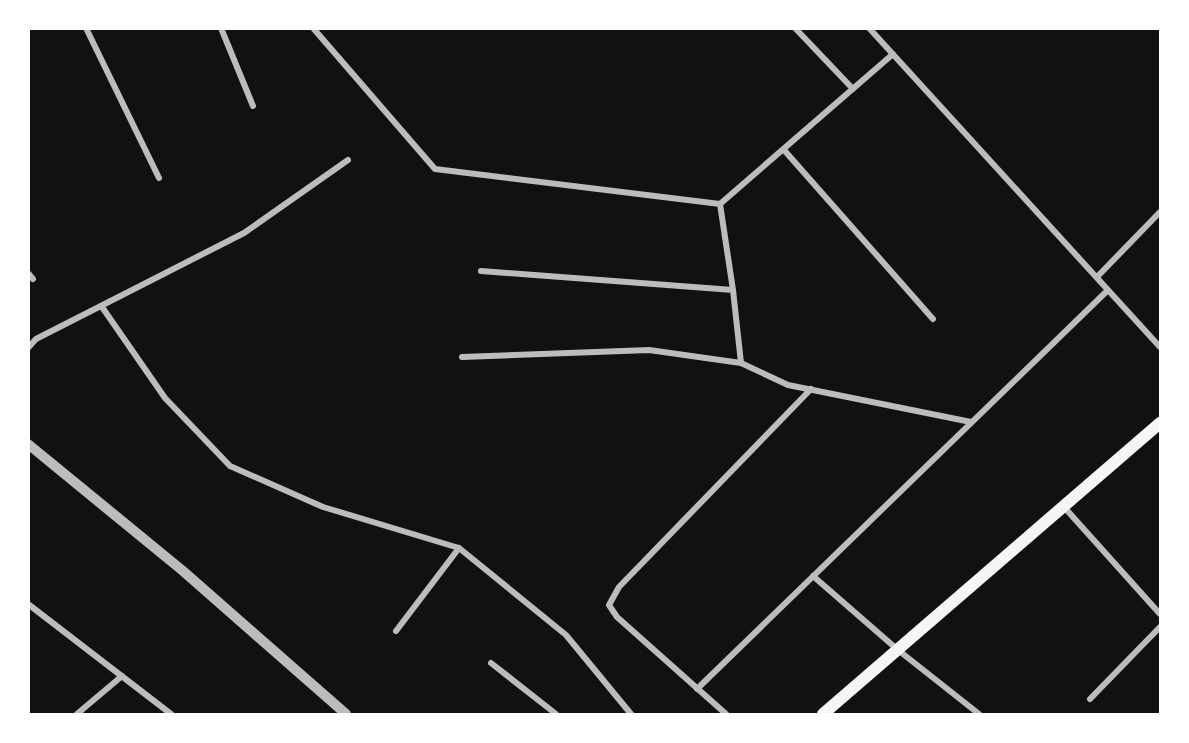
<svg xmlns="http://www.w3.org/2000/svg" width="1189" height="743" font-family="'PT Sans Narrow',sans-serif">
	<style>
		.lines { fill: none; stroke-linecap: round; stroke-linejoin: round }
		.minor { stroke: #bcbcbc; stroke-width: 6 }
		.tertiary { stroke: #bcbcbc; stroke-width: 10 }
		.secondary { stroke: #f5f5f5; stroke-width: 12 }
	</style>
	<rect width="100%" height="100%" fill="#111"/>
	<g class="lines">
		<path class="minor" d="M86 28 159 178
			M221 28 253 106
			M313 28 435 169 720 204
			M795 28 853 89
			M869 28 1160 347
			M784 150 933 319
			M720 204 893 54
			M720 204 733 290 741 363
			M481 271 733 290
			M28 273 33 279
			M1097 277 1160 212
			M102 307 165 398 230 466 323 507 459 548 566 635 631 714
			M28 348 36 339 244 233 348 160
			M462 357 649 350 741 363 788 385 971 422
			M1064 507 1160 614
			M813 576 898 650 979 714
			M28 604 171 714
			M396 631 459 548
			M491 663 556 714
			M697 689 1108 290
			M1090 699 1160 627
			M77 714 122 676
			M726 714 617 617 609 605 619 587 811 389"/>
		<path class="tertiary" d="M28 444 183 571 346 714"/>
		<path class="secondary" d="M823 714 1160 423"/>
	</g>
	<rect width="1189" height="743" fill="none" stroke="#ffffff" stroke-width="60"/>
</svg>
